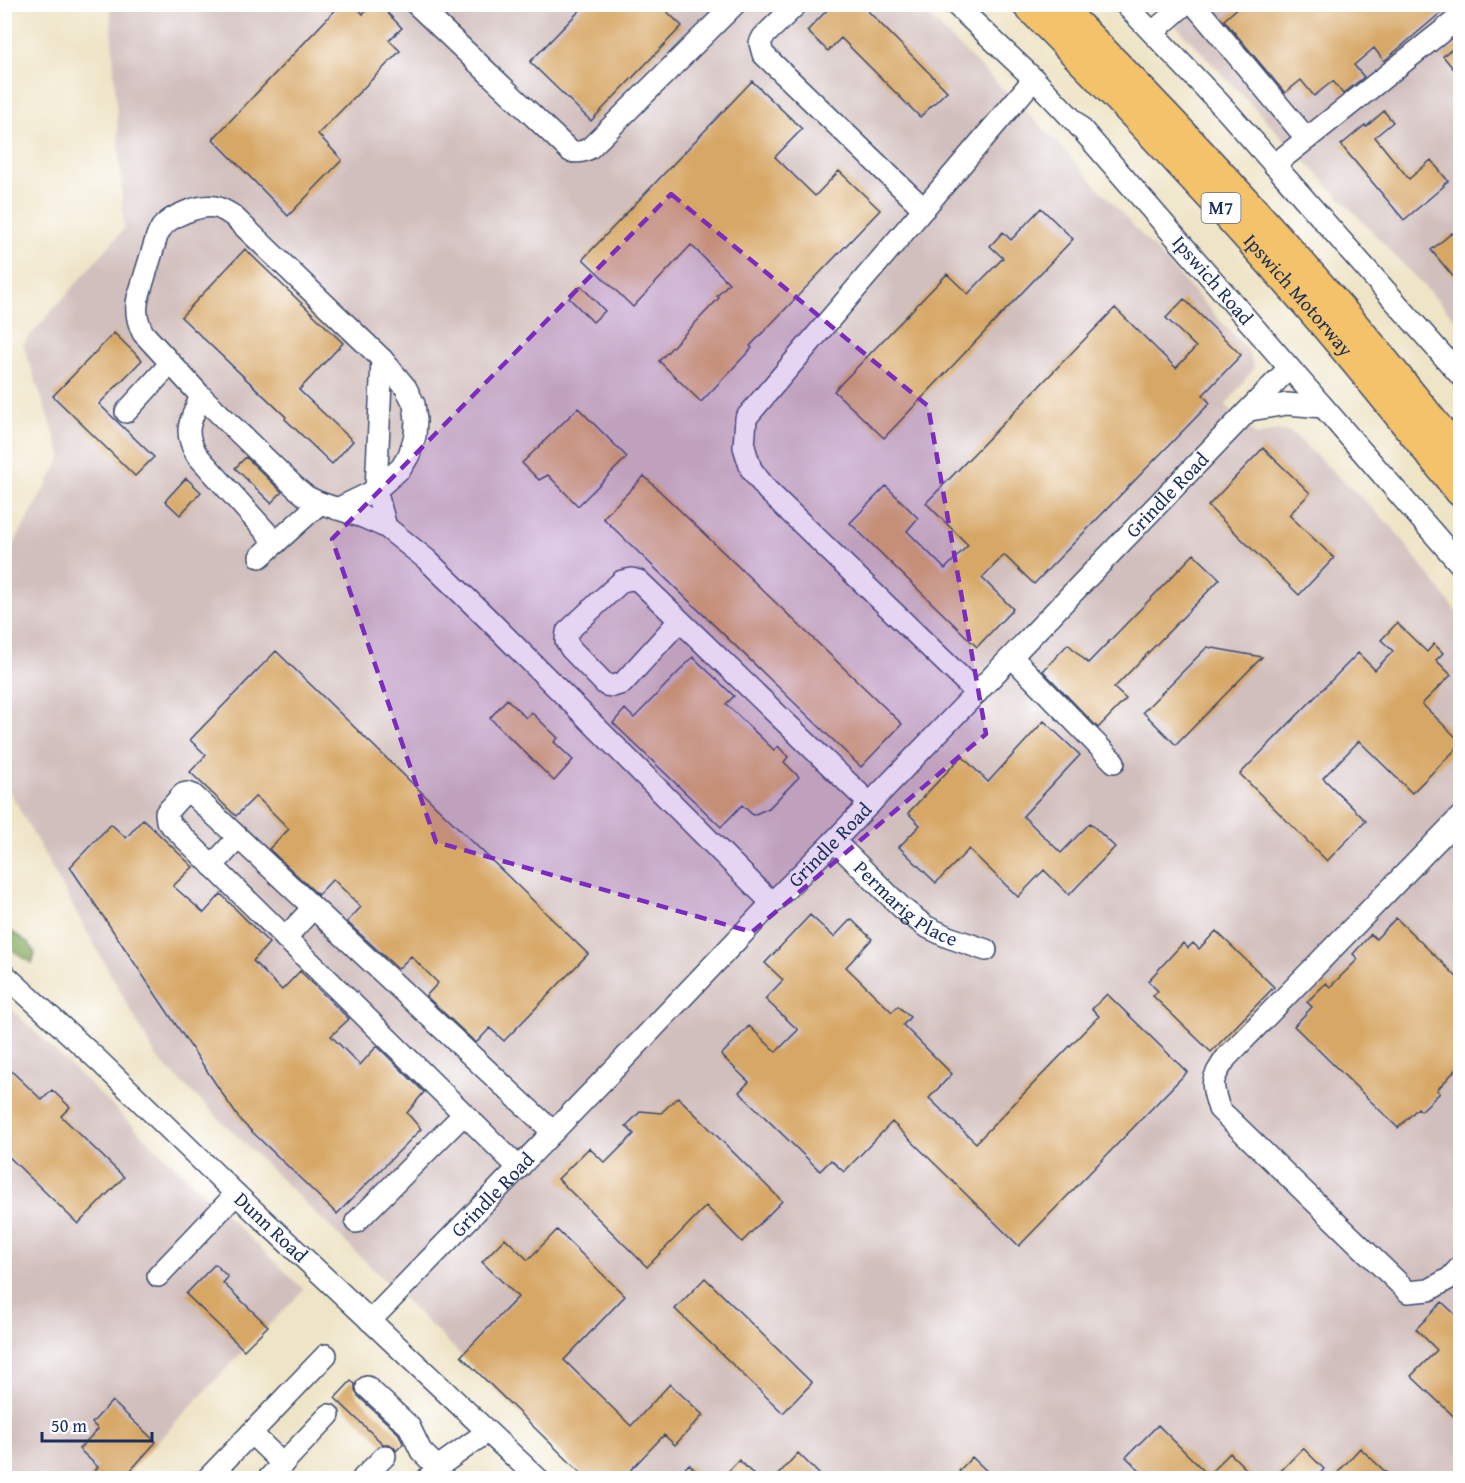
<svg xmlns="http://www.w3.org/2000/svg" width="1465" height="1483" font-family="'Gentium Book Plus',serif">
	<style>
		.industrial { fill: #d1bfbd }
		.forest { fill: #85aa5f; stroke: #506c5e; stroke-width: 1.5 }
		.building { fill: #d7a766 }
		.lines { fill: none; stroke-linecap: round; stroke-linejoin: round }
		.minor-casing { stroke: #3b4a6e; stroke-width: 24 }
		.highway-casing { stroke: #3b4a6e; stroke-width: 33 }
		.minor { stroke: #fff; stroke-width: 21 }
		.highway { stroke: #f3c26a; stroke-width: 30 }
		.marked { fill: #7b2cbf; fill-opacity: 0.2; stroke: #7b2cbf; stroke-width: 4.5; stroke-dasharray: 12 8; stroke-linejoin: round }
		.labels { text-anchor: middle; stroke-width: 5; stroke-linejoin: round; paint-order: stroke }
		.shield { fill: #fff; stroke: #5f6d8e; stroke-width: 1.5 }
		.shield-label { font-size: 18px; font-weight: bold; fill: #1b2f5e }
		.street-label { font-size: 20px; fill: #1b2f5e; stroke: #fff }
	</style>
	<rect width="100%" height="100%" fill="#fff"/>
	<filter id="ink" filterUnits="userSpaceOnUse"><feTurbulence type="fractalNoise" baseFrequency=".0167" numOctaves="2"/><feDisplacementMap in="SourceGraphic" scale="12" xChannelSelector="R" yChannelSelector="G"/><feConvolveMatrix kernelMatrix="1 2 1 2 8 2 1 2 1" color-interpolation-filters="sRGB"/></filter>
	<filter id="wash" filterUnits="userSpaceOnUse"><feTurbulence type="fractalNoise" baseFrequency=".008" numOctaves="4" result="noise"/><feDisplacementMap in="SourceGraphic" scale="24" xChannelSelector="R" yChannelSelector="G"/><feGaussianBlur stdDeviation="1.35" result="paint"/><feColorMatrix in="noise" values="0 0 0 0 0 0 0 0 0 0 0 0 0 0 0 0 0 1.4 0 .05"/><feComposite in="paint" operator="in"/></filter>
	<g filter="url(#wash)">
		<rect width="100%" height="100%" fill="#eee4c6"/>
		<path class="industrial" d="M110 5H917L1053 138 1248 351 1254 368 1226 405 1257 436 1277 430 1291 432 1392 527 1460 616V1478H587L157 1058 5 783 4 562 62 457 23 344 124 229Z
			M1156 5H1460V324L1304 160Z
			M4 1002 304 1290 244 1350 123 1478H5Z"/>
		<path class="forest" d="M4 927 29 943 35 953 32 963 5 945Z"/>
		<g id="blocks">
			<path class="building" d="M341 4H354L363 14 371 4H379L402 28 389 40 400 51 318 134 342 160 288 216 213 139Z
				M586 4H659L682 26 591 121 530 62Z
				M833 4H861L947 91 920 117 841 38 828 51 807 31Z
				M1242 4H1451L1384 61 1374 48 1354 65 1364 77 1343 94 1333 81 1314 96 1301 80 1285 93 1224 20Z
				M1461 42V78L1443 56Z
				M752 81 802 129 775 157 815 196 839 171 880 210 750 346 752 348 701 402 659 361 719 298 717 296 729 283 691 245 633 307 583 259Z
				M1384 111 1393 122 1375 137 1409 179 1431 160 1448 181 1443 185 1444 186 1404 220 1341 145 1365 125 1366 127Z
				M1041 208 1073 239 884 438 834 391 947 274 968 294 1003 258 990 246 1003 232 1011 240Z
				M1452 233 1461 243V286L1431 250Z
				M245 249 343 343 299 390 353 441 332 464 285 419 286 417 181 317Z
				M581 286 605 311 593 322 569 298Z
				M1184 299 1241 355 1203 395 1210 403 1034 584 1004 555 982 578 1013 609 977 647 850 523 886 486 918 518 907 531 945 569 968 545 926 503 1115 308 1176 368 1196 347 1166 318Z
				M114 333 142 360 99 404 154 457 135 476 53 396Z
				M578 408 627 457 578 506 548 475 539 480 522 463Z
				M1263 448 1310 493 1289 515 1334 558 1299 595 1208 506Z
				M246 457 282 492 271 503 235 468Z
				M644 476 902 724 861 767 603 518Z
				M186 478 201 492 180 515 165 501Z
				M1194 554 1220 579 1114 688 1126 699 1098 728 1043 671 1068 644 1088 663Z
				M1397 623 1427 652 1434 644 1443 653 1436 660 1451 675 1422 704 1461 742V744L1412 793 1359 741 1323 778 1366 821 1327 861 1240 774 1358 653 1375 670 1393 651 1381 640Z
				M1207 647 1262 657 1176 745 1143 712Z
				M276 651 588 954 504 1041 490 1028 476 1043 426 996 438 983 411 956 398 969 347 922 361 907 333 879 318 895 269 849 289 829 256 796 236 816 190 772 206 755 190 740Z
				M693 657 734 696 726 704 774 750 778 746 788 757 784 762 799 777 769 808 753 815 742 805 721 827 613 723 625 709 634 718Z
				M507 699 526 718 531 712 558 738 554 742 573 760 554 781 490 718Z
				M1044 721 1080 755 1023 816 1061 853 1090 823 1115 847 1069 895 1044 870 1018 897 969 849 936 883 899 847 920 825 908 813 962 756 988 782Z
				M143 819 193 867 173 886 204 913 221 894 269 943 253 961 282 990 300 971 349 1019 331 1036 360 1065 377 1046 424 1092 407 1113 421 1129 337 1214 240 1120 70 867 111 824 126 838Z
				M810 915 834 937 851 919 872 939 846 967 892 1012 898 1006 910 1017 903 1025 952 1074 929 1098 976 1143 1099 1016 1092 1009 1107 994 1187 1072 1019 1246 892 1122 844 1172 831 1160 820 1171 739 1092 749 1082 721 1055 749 1026 776 1052 798 1030 765 999 783 980 765 963Z
				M1396 918 1461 981V1064L1437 1090 1440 1093 1421 1111 1418 1108 1398 1128 1294 1026 1312 1007 1307 1002 1326 983 1330 987 1358 959 1353 954 1371 934 1376 939Z
				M1216 931 1274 987 1211 1052 1153 996 1158 991 1148 981 1183 943 1188 948 1193 943 1199 949Z
				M4 1064 42 1100 52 1090 70 1107 61 1116 124 1177 78 1224 4 1152Z
				M678 1097 782 1201 742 1242 706 1206 647 1267 558 1179 589 1148 605 1163 634 1134 626 1126 641 1111 661 1113Z
				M557 1230 625 1296 564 1360 631 1426 670 1384 703 1415 675 1445 664 1435 622 1479H587L461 1356 518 1297 482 1262 505 1238 528 1260Z
				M215 1264 228 1277 223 1283 268 1326 244 1350 186 1294Z
				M705 1278 812 1383 783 1413 675 1309Z
				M1442 1302 1461 1320V1423L1411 1376 1437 1350 1416 1329Z
				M351 1381 355 1384V1391L358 1396 399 1434 403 1444 396 1451 394 1447 389 1444H383L335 1398Z
				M112 1401 156 1442 123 1479H87L98 1467 79 1449 98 1429 92 1423Z
				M1158 1425 1208 1475 1230 1453 1256 1479H1148L1126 1457Z
				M1303 1448 1324 1469 1315 1479H1273Z
				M1360 1448 1393 1479H1332Z
				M798 1453 824 1479H774Z
				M972 1457 995 1479H967L959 1471Z
				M739 1460 758 1479H721Z
				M689 1464 704 1479H675Z"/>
		</g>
	</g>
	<g filter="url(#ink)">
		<use href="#blocks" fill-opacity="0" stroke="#3b4a6e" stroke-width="1.5"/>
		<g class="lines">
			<g class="minor-casing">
				<g id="minor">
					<path d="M416 4 570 151C578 153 583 152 590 148L735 4"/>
					<path d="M797 4 763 37 760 43 763 54 924 209"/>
					<path id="s1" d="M955 4 1034 79 1078 125 1460 564"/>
					<path d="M1125 4 1225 109 1460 375"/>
					<path d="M1194 4 1307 139"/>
					<path d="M1153 32 1185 4"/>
					<path d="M1274 165 1460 17"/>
					<path d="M382 359 376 490 386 527"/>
					<path d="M201 396C191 420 182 430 197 455L276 543"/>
					<path d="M1250 410 1287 404 1323 407"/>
					<path d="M126 412 170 364"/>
					<path d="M337 509 376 490 401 468 409 455 415 436 416 420 414 404 406 388 382 359 232 215C227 212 221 208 215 207 200 204 171 216 162 227 160 230 159 233 157 236L138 298C135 311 137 321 143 333L201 396 295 487 307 497 320 503 363 517 386 527 426 559 484 615 772 903"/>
					<path d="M260 557 320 503"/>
					<path d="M679 621 623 683 613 686 606 685 571 649 566 641 567 632 622 581 632 579 639 581 870 804"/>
					<path d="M1012 657 1114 762"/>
					<path d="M977 693 767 490 751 469 744 447 746 418 1034 79"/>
					<path d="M1460 817 1226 1058C1210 1082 1211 1082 1219 1109L1408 1292 1429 1290 1450 1278 1460 1267"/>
					<path id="s2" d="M834 841 902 908 925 926 948 937 986 950"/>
					<path d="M212 866 238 838"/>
					<path d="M285 938 313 908"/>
					<path id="s3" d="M4 974 99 1061 236 1194 537 1478"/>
					<path d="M519 1168 167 821 166 813 183 794 187 793 193 795 553 1132"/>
					<path d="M356 1222 464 1114"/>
					<path d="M158 1276 236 1194"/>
					<path id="s4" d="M370 1321 619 1064 772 903 834 841 1289 368"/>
					<path d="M367 1387 409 1426 421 1451 438 1468"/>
					<path d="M251 1433 283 1464"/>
					<path d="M208 1478 326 1355"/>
					<path d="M269 1478 329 1415"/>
					<path d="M363 1478 385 1456"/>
					<path d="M428 1478 442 1464 487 1432"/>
				</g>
			</g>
			<g class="highway-casing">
				<g id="highway">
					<path id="s5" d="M1027 4C1119 97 1209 192 1295 290 1352 355 1406 423 1460 491"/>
					<path d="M1056 4C1154 102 1249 203 1339 308 1381 356 1420 406 1460 456"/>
				</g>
			</g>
			<use href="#minor" class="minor"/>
			<use href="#highway" class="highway"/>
		</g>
	</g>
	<path class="marked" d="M671 194 928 406 986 734 752 932 436 842 332 539Z"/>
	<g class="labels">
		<rect class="shield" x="1201.5" y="193" width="39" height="30" rx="4.5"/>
		<g class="shield-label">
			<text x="1221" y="214">M7</text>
		</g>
		<g class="street-label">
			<text dy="7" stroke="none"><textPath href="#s1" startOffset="378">Ipswich Road</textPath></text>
			<text dy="7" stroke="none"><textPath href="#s5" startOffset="398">Ipswich Motorway</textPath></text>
			<text dy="7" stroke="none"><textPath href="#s4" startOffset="1148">Grindle Road</textPath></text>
			<text dy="7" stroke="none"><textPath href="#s4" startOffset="662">Grindle Road</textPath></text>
			<text dy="7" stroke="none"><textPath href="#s2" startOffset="96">Permarig Place</textPath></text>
			<text dy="7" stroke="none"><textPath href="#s4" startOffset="176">Grindle Road</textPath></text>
			<text dy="7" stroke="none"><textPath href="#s3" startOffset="368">Dunn Road</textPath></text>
		</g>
	</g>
	<rect width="1465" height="1483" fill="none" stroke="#fff" stroke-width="24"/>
	<path d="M42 1432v9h110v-9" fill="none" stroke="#1b2f5e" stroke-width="3"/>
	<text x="51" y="1432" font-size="18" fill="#1b2f5e" stroke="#ffffff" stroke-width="4.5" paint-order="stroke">50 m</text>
</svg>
